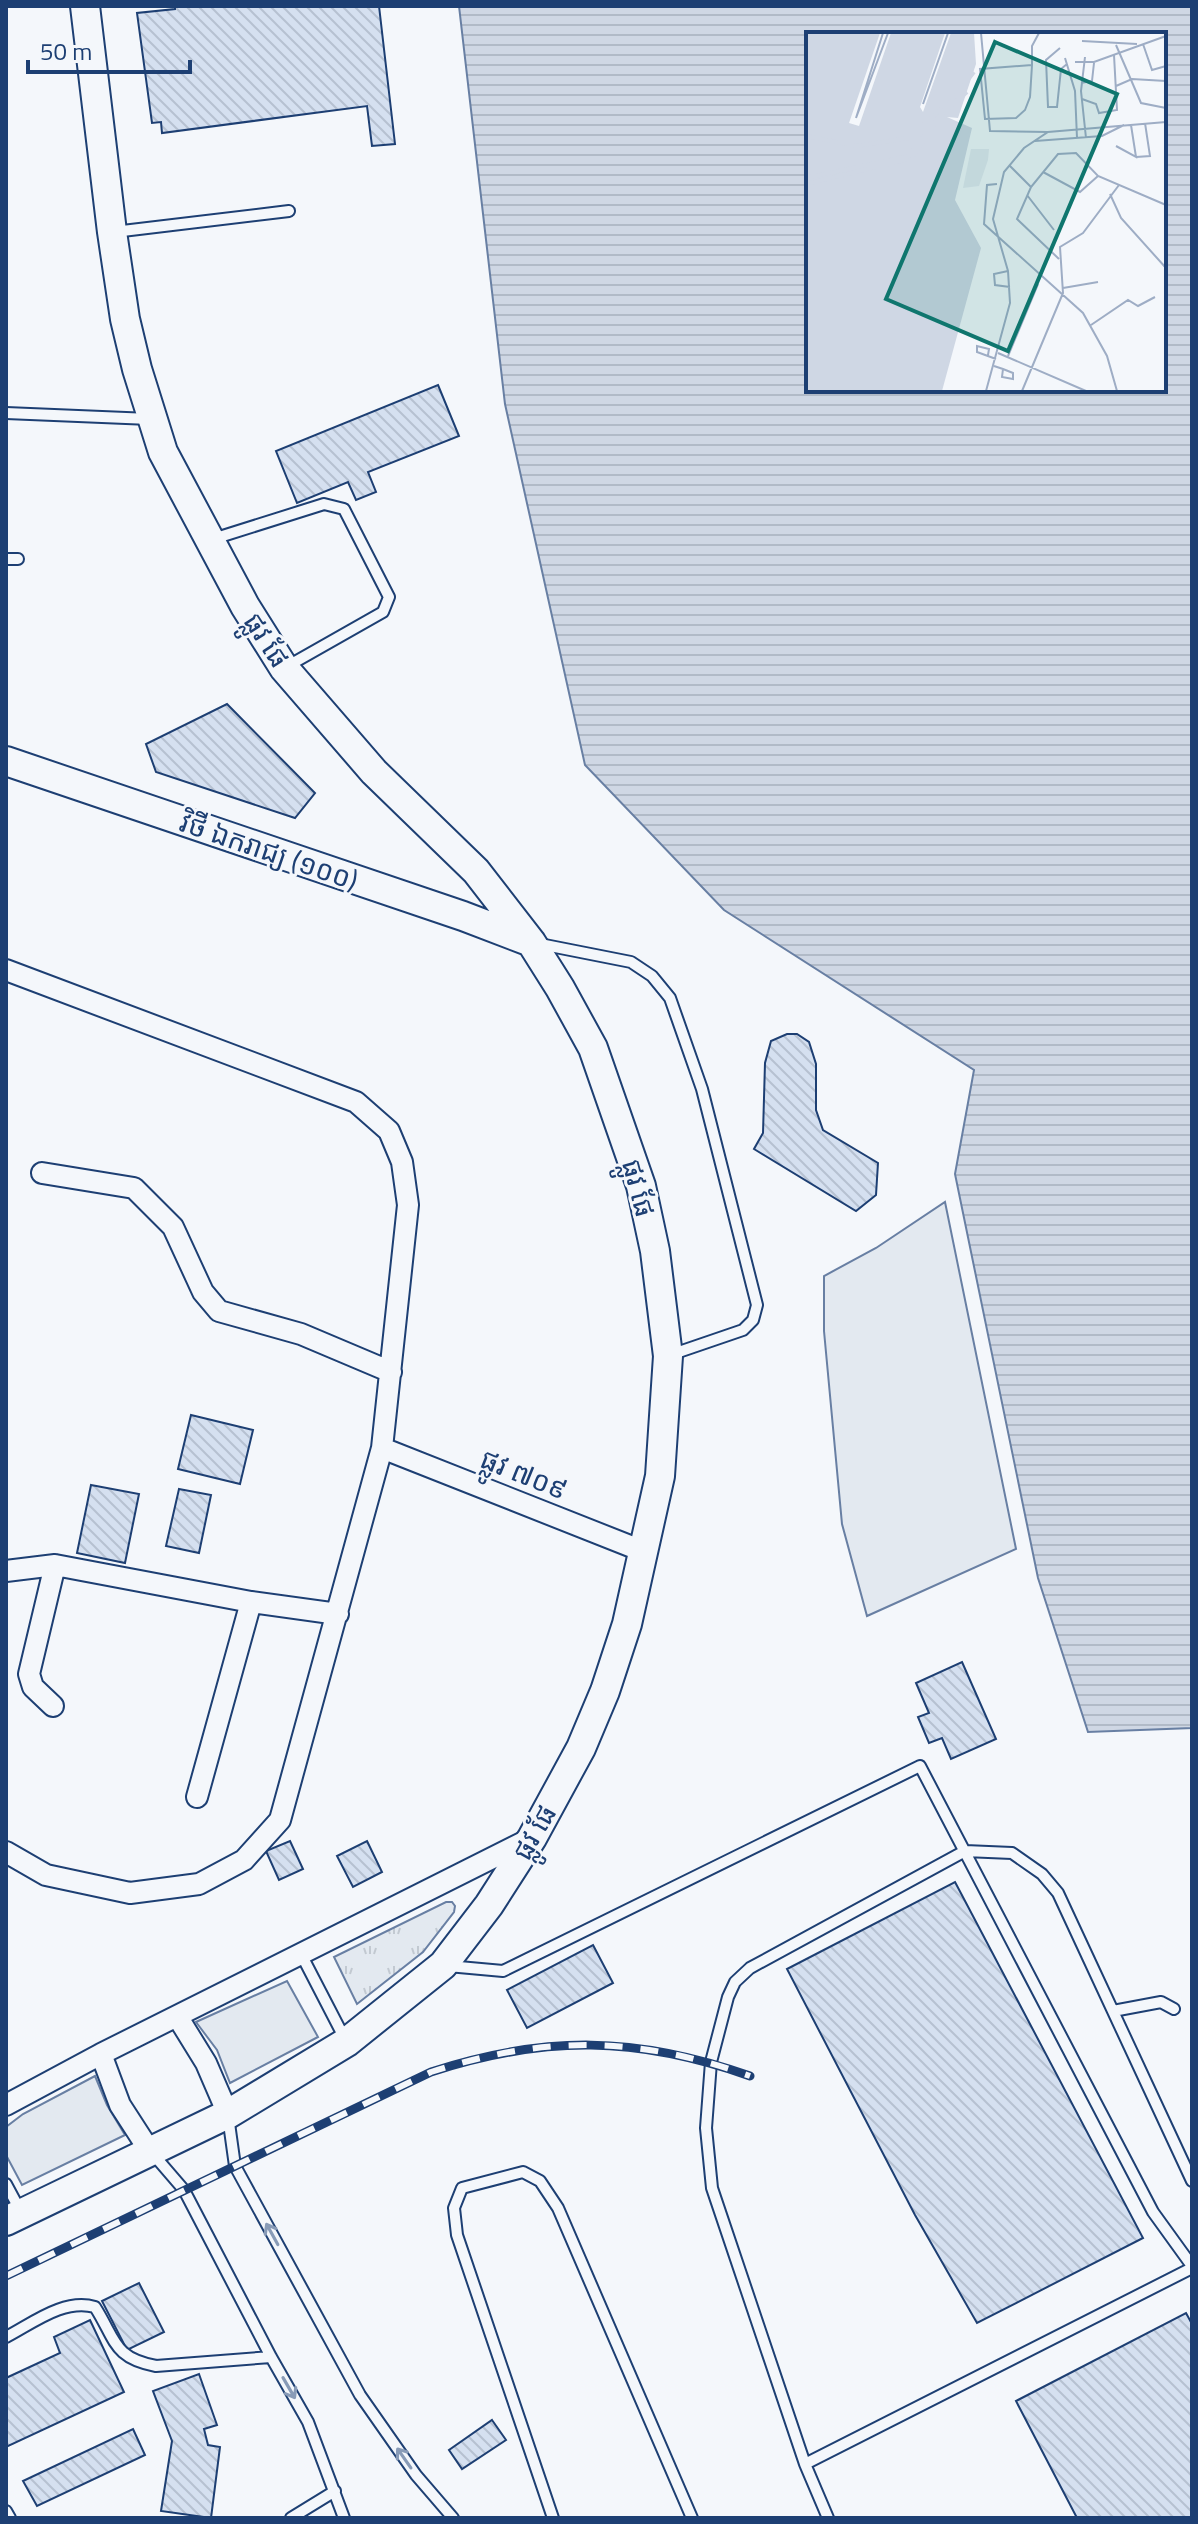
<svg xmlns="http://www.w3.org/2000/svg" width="1198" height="2524" font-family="'Titillium Web','Noto Sans Khmer',sans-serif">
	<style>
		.grass { fill: url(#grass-tufts); stroke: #687fa3; stroke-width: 2 }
		.green { fill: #e3e9f0; stroke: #687fa3; stroke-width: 2 }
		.water { fill: url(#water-rules); stroke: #687fa3; stroke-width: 2; fill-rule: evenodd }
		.building { fill: url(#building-back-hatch); stroke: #1d3f73; stroke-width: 2 }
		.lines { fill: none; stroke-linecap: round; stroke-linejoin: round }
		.lane-casing { stroke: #1d3f73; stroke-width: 14 }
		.street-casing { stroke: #1d3f73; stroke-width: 24 }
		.secondary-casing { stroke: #1d3f73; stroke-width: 32 }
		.lane { stroke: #f4f7fb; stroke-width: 10 }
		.street { stroke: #f4f7fb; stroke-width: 20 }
		.secondary { stroke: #f4f7fb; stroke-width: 28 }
		.rail-casing { stroke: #1d3f73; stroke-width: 9 }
		.rail { stroke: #f4f7fb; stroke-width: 6; stroke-dasharray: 18; stroke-linecap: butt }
		.oneway { stroke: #889bb7 }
		.labels { text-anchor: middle; stroke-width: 6; stroke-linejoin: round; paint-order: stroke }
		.street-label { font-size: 28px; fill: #1d3f73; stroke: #f4f7fb }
		.inset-river { fill: none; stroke: #cfd7e4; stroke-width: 4 }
		.inset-road { fill: none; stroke: #9eadc5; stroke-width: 2 }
		.view { fill: #0f766e; fill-opacity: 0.15; stroke: #0f766e; stroke-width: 4 }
		.inset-edge { fill: none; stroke: #1d3f73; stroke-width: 4 }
	</style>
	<defs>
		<pattern id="grass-tufts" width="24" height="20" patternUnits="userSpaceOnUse" patternTransform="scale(2)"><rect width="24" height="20" fill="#e3e9f0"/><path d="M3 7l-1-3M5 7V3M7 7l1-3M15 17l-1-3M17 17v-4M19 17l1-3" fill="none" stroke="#c2c9d1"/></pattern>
		<pattern id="water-rules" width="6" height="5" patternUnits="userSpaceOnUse" patternTransform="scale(2)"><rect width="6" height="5" fill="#cfd7e4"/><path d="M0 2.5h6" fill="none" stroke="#b1bac7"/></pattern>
		<pattern id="building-back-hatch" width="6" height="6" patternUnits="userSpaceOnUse" patternTransform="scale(2)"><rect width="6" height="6" fill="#d5e0f0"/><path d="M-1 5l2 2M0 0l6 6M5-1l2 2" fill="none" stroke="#b6c1d1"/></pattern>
	</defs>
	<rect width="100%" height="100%" fill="#f4f7fb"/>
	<path class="grass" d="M446 1902H452L455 1906 454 1912 423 1952 357 2004 334 1957Z"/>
	<path class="green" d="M945 1202 1016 1549 867 1616 842 1524 824 1331V1276L876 1248Z
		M287 1981 318 2037 230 2083 217 2050 196 2022Z
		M95 2076 107 2105 125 2135 22 2185 6 2155V2127L23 2114Z"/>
	<path class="water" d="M459 6H1192V1728L1088 1732 1038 1578 955 1174 974 1070 724 910 585 765 505 404ZM808 34H1164V390H808Z"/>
	<path class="building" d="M175 6H379L395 144 372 146 367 106 162 133 161 122 152 123 137 13 175 9Z
		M438 385 459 436 368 472 376 492 356 500 348 482 297 503 276 451Z
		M227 704 315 793 295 818 156 772 146 744Z
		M787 1034H797L809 1042 816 1064V1110L823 1130 878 1163 876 1195 856 1211 754 1149 763 1133 765 1063 771 1041Z
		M191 1415 253 1430 240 1484 178 1469Z
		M91 1485 139 1494 125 1563 77 1553Z
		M179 1489 211 1495 199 1553 166 1546Z
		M962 1662 996 1739 951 1759 942 1738 929 1743 918 1717 929 1713 916 1683Z
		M290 1841 303 1869 279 1880 266 1851Z
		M367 1841 382 1872 353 1887 337 1856Z
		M955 1882 1143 2238 977 2323 915 2215 787 1969Z
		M593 1945 613 1983 527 2028 507 1990Z
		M139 2283 164 2332 127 2350 102 2301Z
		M1186 2313 1192 2324V2518H1077L1016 2401Z
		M90 2320 124 2392 6 2447V2378L60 2353 54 2337Z
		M199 2374 217 2425 204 2429 208 2445 220 2447 211 2518 161 2511 172 2441 153 2391Z
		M492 2420 506 2440 462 2469 449 2450Z
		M133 2429 145 2455 37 2506 23 2481Z"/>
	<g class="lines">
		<g class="lane-casing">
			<path id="lane" d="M114 232 289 211
				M6 413 150 419
				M213 539 324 504 344 509 389 597 383 612 286 667
				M6 559H18
				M540 944 631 962 652 976 670 998 702 1089 757 1305 753 1320 743 1330 670 1355
				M301 1954 346 2041
				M448 1966 503 1971 920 1766 1153 2212 1192 2266
				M1113 2011 1161 2002 1174 2009
				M228 2116 235 2166 360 2395 416 2475 453 2518
				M153 2154 184 2190 271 2357 308 2422 344 2518
				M6 2184 21 2212
				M6 2337C33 2323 64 2298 95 2307 116 2340 113 2358 156 2366L271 2357
				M805 2464 1192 2268
				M6 2511 10 2518
				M291 2518 335 2491
				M553 2518 457 2235 454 2208 462 2188 523 2172 540 2181 558 2208 692 2518
				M828 2518 805 2464 712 2188 706 2128 711 2062 728 1997 735 1982 750 1968 965 1851 1012 1853 1042 1874 1058 1893 1192 2181"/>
		</g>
		<g class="street-casing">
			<path id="street" d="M6 970 356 1102 389 1131 402 1162 408 1205 382 1448 280 1820 244 1860 199 1884 130 1893 46 1875 6 1852
				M42 1173 134 1188 173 1227 203 1292 219 1311 301 1334 391 1372
				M382 1448 645 1552
				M6 1571 55 1565 251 1602 338 1614
				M53 1706 33 1687 29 1674 55 1565
				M197 1797 251 1602
				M177 2016 206 2063 228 2114
				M101 2054 120 2105 151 2153
				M6 2105 101 2054 532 1838"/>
		</g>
		<g class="secondary-casing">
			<path id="secondary" d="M6 761 463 916 531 942
				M6 2221 228 2114 347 2042 443 1965 489 1905 532 1838 581 1748 605 1691 627 1624 660 1476 668 1356 655 1251 641 1186 593 1048 560 988 531 942 476 871 374 772 284 668 245 606 163 452 137 369 125 319 112 232 85 6"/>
		</g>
		<use href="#lane" class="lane"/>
		<use href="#street" class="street"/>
		<use href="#secondary" class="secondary"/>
		<g class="rail-casing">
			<path id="rail" d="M6 2276 431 2072C545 2035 637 2036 750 2076"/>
		</g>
		<use href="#rail" class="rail"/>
	</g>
	<defs><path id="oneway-shaft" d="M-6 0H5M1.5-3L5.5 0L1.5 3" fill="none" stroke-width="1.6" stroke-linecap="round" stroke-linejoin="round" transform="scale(2)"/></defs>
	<g class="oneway">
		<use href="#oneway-shaft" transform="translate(272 2234) rotate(-119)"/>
		<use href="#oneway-shaft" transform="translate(289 2388) rotate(60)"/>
		<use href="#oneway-shaft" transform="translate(404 2458) rotate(-125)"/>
	</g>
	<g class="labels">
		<g class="street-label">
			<text transform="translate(267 640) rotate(57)" y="10">ផ្លូវ ផែ</text>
			<text transform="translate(269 851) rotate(19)" y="10">វិថី ឯករាជ្យ (១០០)</text>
			<text transform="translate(639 1188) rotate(75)" y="10">ផ្លូវ ផែ</text>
			<text transform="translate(524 1474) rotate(22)" y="10">ផ្លូវ ៧០៩</text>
			<text transform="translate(534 1832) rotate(-60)" y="10">ផ្លូវ ផែ</text>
		</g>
	</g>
	<g transform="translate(806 32)">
		<rect width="360" height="360" fill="#f4f7fb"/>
		<path d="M165 117H183L182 128 173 154 157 156Z" fill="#e3e9f0"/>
		<path d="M0 1H139L114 75 117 80 145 1H168L170 32 152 86 141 85 166 96 149 168 175 216 136 359H0Z" fill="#cfd7e4"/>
		<path d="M74 1H85L53 94 43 91Z" fill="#f4f7fb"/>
		<path class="inset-river" d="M0 104 51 114 102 106 136 76M0 146 108 123 134 84 161 60M0 152 99 128 168 40"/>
		<path class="inset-road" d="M77 1 50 86 82 1M175 1 184 99 242 100M276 9 331 12M337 12 346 38 360 34M310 13 335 71 360 76M254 16 240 28 242 75H251L255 37 261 32M279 25 275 59 280 106M259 26 269 59 271 106M269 30H288L360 4M226 33 174 37 179 87 210 86 219 78 224 65 226 33V14L233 1M275 51 286 49 288 31M310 54 326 47 360 49M276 67 290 72 293 81 311 78 308 23M117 72 142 1M229 109 296 104 318 93M310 114 330 125 325 93M330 125 344 124 339 91M203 133 225 155M237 140 274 160 292 144M191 152 181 153 178 192 277 281 301 324 311 359M304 162 315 186 360 236M221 163 248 198M253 227 211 187 225 155 252 122 270 121 292 144 360 173M202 239 188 242 189 253 204 255M257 256 292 250M285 293 322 268 332 274 349 265M192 321 280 359M182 323 183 317 171 314V320L190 327M202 324 232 252M188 334 197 337 207 341V347L196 345 197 337M180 359 204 271 202 239 187 187 198 140 218 116 242 100 360 90M216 359 257 261 254 215 277 201 313 153"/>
		<path class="view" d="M189 10 311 62 202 319 80 267Z"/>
		<rect width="360" height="360" class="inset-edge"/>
	</g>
	<rect width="1198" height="2524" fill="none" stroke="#1d3f73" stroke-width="16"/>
	<path d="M28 60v12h162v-12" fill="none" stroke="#1d3f73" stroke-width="4"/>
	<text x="40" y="60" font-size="24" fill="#1d3f73" stroke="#f4f7fb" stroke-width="6" paint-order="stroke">50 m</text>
</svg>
